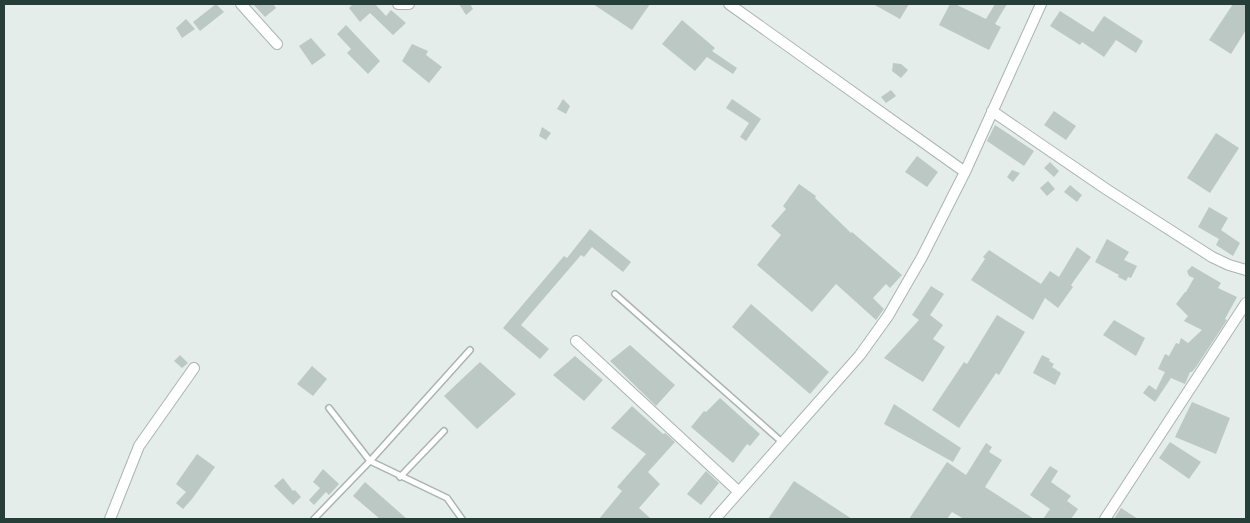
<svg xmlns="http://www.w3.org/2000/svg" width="1250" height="523" font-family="Poppins,sans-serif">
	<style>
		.building { fill: #bbc8c3 }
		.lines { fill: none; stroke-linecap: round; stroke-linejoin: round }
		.service-casing { stroke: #a8b5b1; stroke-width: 8 }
		.minor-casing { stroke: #a8b5b1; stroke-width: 12 }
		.service { stroke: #fff; stroke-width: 5 }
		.minor { stroke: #fff; stroke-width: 10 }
	</style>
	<rect width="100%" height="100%" fill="#e5edea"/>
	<path class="building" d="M216 4 224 12 200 31 193 22Z
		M253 4H273L276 8 265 17Z
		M353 4H375L386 16 391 10 406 23 393 35 370 13 360 22 349 8Z
		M459 4H470L473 9 466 15Z
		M593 4H650L632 30Z
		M873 4H909L900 19Z
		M950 4H955L986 19 995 4H1007L995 24 1001 27 989 50 939 25Z
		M1233 4H1246V30L1231 54 1209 40Z
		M1060 11 1093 32 1104 16 1143 41 1136 53 1116 40 1104 57 1082 42 1080 45 1050 26Z
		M186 19 195 29 182 38 176 28Z
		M682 20 715 48 712 51 737 68 733 74 707 57 695 71 662 44Z
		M346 25 380 61 368 74 347 53 351 49 337 34Z
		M311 38 326 55 312 65 299 46Z
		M412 44 428 51 426 55 442 67 429 83 402 61Z
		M893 63 901 64 908 70 901 78 892 71Z
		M891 90 896 96 886 103 881 97Z
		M563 99 570 106 566 114 557 109Z
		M732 99 761 119 746 141 740 137 749 123 726 108Z
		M1054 111 1076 126 1066 140 1044 125Z
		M995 125 1034 151 1024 166 987 141Z
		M542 127 551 133 546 140 539 136Z
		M1216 133 1239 148 1210 193 1187 178Z
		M917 156 938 172 927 187 905 172Z
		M1050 162 1059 171 1054 177 1044 168Z
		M1012 170 1020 173 1013 182 1007 177Z
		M1048 181 1055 189 1047 196 1040 188Z
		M799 184 816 196 815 198 851 233 852 232 902 275 890 288 886 284 873 298 884 309 876 320 836 284 812 312 757 265 781 235 771 226 786 209 783 206Z
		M1070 185 1082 195 1077 202 1064 192Z
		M1209 207 1228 218 1221 230 1240 243 1233 256 1216 245 1219 239 1198 227Z
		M590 229 631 262 623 272 592 247 584 257 581 255 521 325 549 349 540 359 503 328 564 256 567 258Z
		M1107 239 1129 252 1124 260 1137 266 1131 278 1128 277 1126 281 1118 277 1119 275 1095 262Z
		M1077 247 1091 257 1071 285 1073 287 1058 308 1045 298 1033 320 971 280 985 259 983 257 989 250 1041 284 1050 271 1059 277Z
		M1192 266 1221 283 1218 288 1237 297 1225 319 1227 320 1196 367 1192 372H1190L1185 384 1171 378 1155 402 1143 393 1149 385 1156 390 1165 372 1158 369 1165 354 1169 356 1176 343 1179 344 1181 338 1188 343 1202 330 1184 321 1188 316 1176 304 1185 292H1186L1194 278 1189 276 1187 271Z
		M931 286 944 294 930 315 943 325 933 339 945 347 923 382 884 358 919 320 912 315Z
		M751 304 829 372 810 394 732 327Z
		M997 315 1025 332 999 375 996 373 959 428 932 410 964 362 967 364Z
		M1114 320 1145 338 1136 356 1103 335Z
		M630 345 675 385 656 406 610 361Z
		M180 355 188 363 182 368 174 361Z
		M1042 355 1050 359 1049 361 1054 364 1052 367 1061 373 1055 385 1033 373Z
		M575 356 603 380 584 401 553 375Z
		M480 362 516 394 477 429 444 396Z
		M312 366 327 379 313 396 297 384Z
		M720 398 760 434 750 446 747 444 733 463 691 427 704 411 706 412Z
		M1192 402 1230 418 1216 454 1175 437Z
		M894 404 961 448 953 462 884 424Z
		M632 406 663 434 665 433 675 442 648 472 660 484 639 508 651 519H599L622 491 617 487 646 454 611 428Z
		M1170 442 1201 462 1189 479 1159 458Z
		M986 443 992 447 989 452 1002 460 985 487 1034 519H964L952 512 947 519H909L947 462 966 475Z
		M197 454 215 467 192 499 183 509 176 503 186 492 176 484Z
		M1050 466 1058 471 1051 482 1071 496 1067 501 1078 509 1071 519H1043L1050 509 1030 495Z
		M323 469 339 484 329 495 326 492 314 505 309 500 320 488 313 482Z
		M706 471 719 483 701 505 687 494Z
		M283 478 293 491 295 490 301 497 293 505 274 486Z
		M794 481 852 519H768Z
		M365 482 407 519H380L353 496Z
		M1121 508 1138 519H1114Z"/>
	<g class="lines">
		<g class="service-casing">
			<path id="service" d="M615 294 783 443
				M329 408 370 461 447 498 462 519
				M400 477 444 431
				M314 519 370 461 470 350"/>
		</g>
		<g class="minor-casing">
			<path id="minor" d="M241 4 277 44
				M398 4H409
				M729 4 965 172
				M992 111 1106 189 1212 257 1229 265 1246 270
				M576 341 739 492
				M110 519 139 446 194 368
				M715 519 860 355 888 316 922 257 965 172 1041 4
				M1105 519 1246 303"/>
		</g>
		<use href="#service" class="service"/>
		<use href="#minor" class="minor"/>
	</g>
	<rect width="1250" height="523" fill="none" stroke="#253e38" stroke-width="10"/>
</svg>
